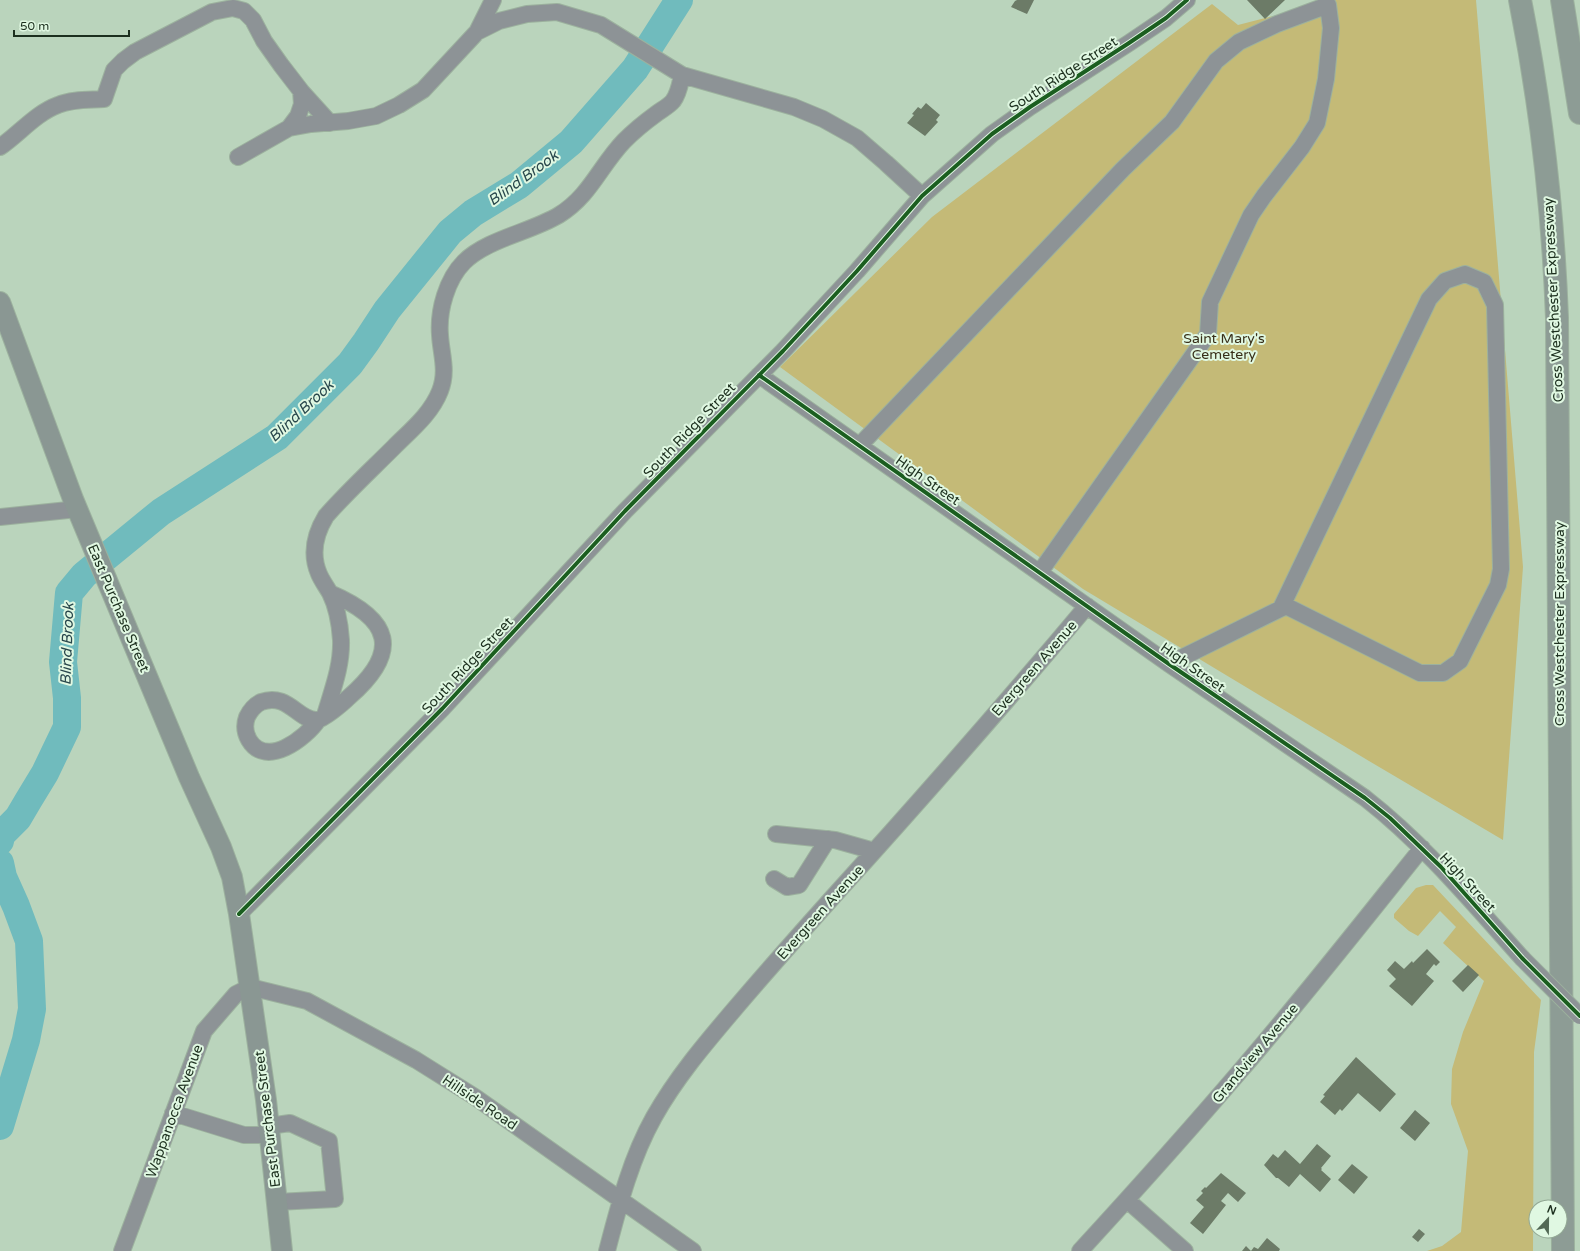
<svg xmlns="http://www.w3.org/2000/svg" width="1580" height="1251" font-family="'Varela Round',sans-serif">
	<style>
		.green { fill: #c4ba77 }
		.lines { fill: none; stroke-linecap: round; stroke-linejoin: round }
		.river { stroke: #70bbbd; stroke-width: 28 }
		.building { fill: #6c7b67 }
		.minor-casing { stroke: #9cb19e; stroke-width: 18 }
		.major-casing { stroke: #9cb19e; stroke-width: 22 }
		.highway-casing { stroke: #9cb19e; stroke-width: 24 }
		.minor { stroke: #8d9396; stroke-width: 16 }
		.major { stroke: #8a9793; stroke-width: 20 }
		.highway { stroke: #8d9c95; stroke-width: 22 }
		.minor-bridge-casing { stroke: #9cb19e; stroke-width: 18; stroke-linecap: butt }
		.minor-bridge { stroke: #8d9396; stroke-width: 16 }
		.cycleway-casing { stroke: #e0f8e2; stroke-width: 6 }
		.cycleway { stroke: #1b5e20; stroke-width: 4 }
		.labels { text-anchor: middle; stroke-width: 4; stroke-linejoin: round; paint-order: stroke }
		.street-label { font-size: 14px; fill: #1c2f1e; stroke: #e0f8e2 }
		.park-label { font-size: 14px; fill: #382f19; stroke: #e0f8e2 }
		.water-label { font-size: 15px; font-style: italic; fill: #29474c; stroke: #e0f8e2 }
	</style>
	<rect width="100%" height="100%" fill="#bad4bc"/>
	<path class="green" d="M1325 0H1476L1523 567 1503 840 1369 761 1083 589 780 367 932 217 1212 4 1238 25 1305 8Z
		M1426 885H1433L1541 1000 1534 1052 1533 1251H1427L1442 1246 1461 1232 1468 1151 1451 1104 1452 1069 1463 1032 1484 981 1443 943 1456 927 1440 911 1418 936 1409 931 1394 918V914L1416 888Z"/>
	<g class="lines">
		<path class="river" d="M0 841 1 835 18 818 28 801 45 773 67 727V698L63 662 69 593 84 575 161 512 277 437 350 364 366 342 387 310 450 232 473 213 519 185 571 142 635 69 679 0
			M0 863 3 877 16 906 29 941 32 1009 26 1040 0 1126"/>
	</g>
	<path class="building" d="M1017 0H1034L1027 14 1011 7 1015 1Z
		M1247 0H1285L1265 19Z
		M926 103 940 115 936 120 938 122 925 136 907 123 914 115 912 114 918 107 921 109Z
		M1427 949 1440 962 1436 966 1434 964 1426 974 1434 981 1412 1006 1389 986 1396 979 1387 970 1395 961 1404 969 1412 961 1413 963Z
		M1468 965 1479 975 1463 992 1452 981Z
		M1356 1057 1396 1094 1380 1112 1358 1093 1342 1111 1340 1109 1335 1115 1320 1102 1325 1096 1323 1095Z
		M1415 1110 1430 1123 1415 1141 1400 1128Z
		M1317 1144 1331 1156 1321 1168 1322 1169 1321 1170 1331 1179 1320 1192 1300 1174 1289 1187 1278 1178H1276L1264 1165 1273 1154 1278 1158 1285 1150 1300 1164Z
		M1352 1164 1368 1177 1354 1194 1338 1180Z
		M1221 1173 1246 1193 1238 1202 1228 1193 1221 1201 1226 1205 1203 1234 1190 1223 1204 1207 1196 1200 1203 1193 1201 1191 1205 1187 1206 1188Z
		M1419 1229 1425 1234 1418 1242 1412 1237Z
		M1267 1238 1280 1249 1279 1251H1242L1246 1246 1251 1251 1254 1247 1258 1249Z"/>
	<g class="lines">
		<g class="minor-casing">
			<path id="minor" d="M477 32 499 21 527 14 557 12 601 25 682 75 794 107 823 119 857 138 886 163 922 196
				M301 91 330 123
				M0 147C19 134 36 113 58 105 72 99 89 100 104 99L114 70 123 61 135 52 212 12 233 8 244 11 253 20 264 41 281 65 301 91 302 104 298 116 289 128
				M238 157 289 128 311 124 348 121 376 116 399 105 423 90 477 32 493 0
				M759 375 1169 664 1365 798C1424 844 1472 902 1522 958
				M860 445 1123 169 1172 122 1216 61 1239 42 1277 24 1328 5 1331 28 1326 79 1317 123 1302 147 1264 196 1251 215 1210 302 1208 334 1040 572
				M0 517 78 509
				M1169 664 1286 606 1420 673H1443L1460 661 1498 585 1501 569 1495 305 1484 282 1465 274 1445 281 1429 299 1281 608
				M325 715C332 691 342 666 341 640 340 625 337 607 330 593 326 586 322 581 319 574 310 553 315 534 326 516 348 491 372 469 394 447 411 430 431 414 440 391 448 371 441 354 440 335 438 310 447 279 464 262 487 239 531 232 559 215 590 196 600 166 624 141 634 131 645 122 656 114 661 110 669 106 673 101 679 93 680 84 682 75
				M318 720C306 738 266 769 249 740 245 733 244 725 247 717 250 711 255 705 261 702 288 692 298 721 317 720 324 719 343 703 349 697 402 651 391 619 330 593
				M776 834 835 840 874 851
				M774 879 787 887 799 885 828 839
				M239 914 442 709 625 511 783 351 857 271 922 196 992 134 1030 107 1129 43 1166 18 1187 0
				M173 1113 244 1135H270
				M269 1126 290 1123 329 1141 335 1199 277 1202
				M1127 1200 1185 1251
				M122 1251 204 1031 236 994 250 987 307 1001 416 1060 475 1097 693 1251
				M607 1251C619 1205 631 1158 654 1117 676 1078 704 1045 732 1012 765 973 798 936 832 898 919 802 1004 705 1087 606
				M1080 1251C1135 1191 1188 1132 1241 1070 1303 998 1362 923 1422 848"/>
		</g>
		<g class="major-casing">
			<path id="major" d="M0 302 73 499 189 777 221 847 232 877 239 914 266 1100 282 1251"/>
		</g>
		<g class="highway-casing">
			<path id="highway" d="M1520 0C1541 105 1553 211 1557 318L1563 1251
				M1562 0 1580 113"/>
		</g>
		<use href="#minor" class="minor"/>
		<use href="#major" class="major"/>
		<use href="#highway" class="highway"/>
		<g class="minor-bridge-casing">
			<path id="minor-bridge" d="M1522 958 1580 1016"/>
		</g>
		<use href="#minor-bridge" class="minor-bridge"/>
		<g class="cycleway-casing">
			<path id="cycleway" d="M759 375 1169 664 1365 798 1390 818 1441 867 1522 958 1580 1016
				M239 914 442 709 625 511 783 351 857 271 922 196 992 134 1030 107 1129 43 1166 18 1187 0"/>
		</g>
		<use href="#cycleway" class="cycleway"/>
	</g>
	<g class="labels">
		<g class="street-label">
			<text transform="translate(1063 74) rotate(-33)" y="5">South Ridge Street</text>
			<text transform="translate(1553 300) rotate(-93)" y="5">Cross Westchester Expressway</text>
			<text transform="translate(689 430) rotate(-46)" y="5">South Ridge Street</text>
			<text transform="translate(928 480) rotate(35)" y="5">High Street</text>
			<text transform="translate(119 608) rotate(67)" y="5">East Purchase Street</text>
			<text transform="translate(1559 624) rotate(-90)" y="5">Cross Westchester Expressway</text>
			<text transform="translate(467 665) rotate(-47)" y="5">South Ridge Street</text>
			<text transform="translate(1193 667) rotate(35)" y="5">High Street</text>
			<text transform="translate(1034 668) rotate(-49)" y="5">Evergreen Avenue</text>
			<text transform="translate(1468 882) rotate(47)" y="5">High Street</text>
			<text transform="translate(820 912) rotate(-48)" y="5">Evergreen Avenue</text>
			<text transform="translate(1255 1053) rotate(-50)" y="5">Grandview Avenue</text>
			<text transform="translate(480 1102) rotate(34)" y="5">Hillside Road</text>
			<text transform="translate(174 1111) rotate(-70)" y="5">Wappanocca Avenue</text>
			<text transform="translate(267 1119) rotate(-97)" y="5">East Purchase Street</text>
		</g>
		<g class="park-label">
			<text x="1224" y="343">Saint Mary's<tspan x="1224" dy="16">Cemetery</tspan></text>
		</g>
		<g class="water-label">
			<text transform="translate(523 178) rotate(-36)" y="5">Blind Brook</text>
			<text transform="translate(301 411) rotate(-43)" y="5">Blind Brook</text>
			<text transform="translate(67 644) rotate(-88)" y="5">Blind Brook</text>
		</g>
	</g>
	<g transform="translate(1548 1219) rotate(22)"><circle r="19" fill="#e0f8e2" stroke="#92a894"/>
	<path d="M0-3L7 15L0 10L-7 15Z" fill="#536955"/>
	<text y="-6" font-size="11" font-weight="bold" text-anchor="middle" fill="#1c2f1e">N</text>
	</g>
	<path d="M14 30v6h115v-6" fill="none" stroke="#1c2f1e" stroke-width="2"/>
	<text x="20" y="30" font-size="12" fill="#1c2f1e" stroke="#e0f8e2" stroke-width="3" paint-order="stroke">50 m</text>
</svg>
